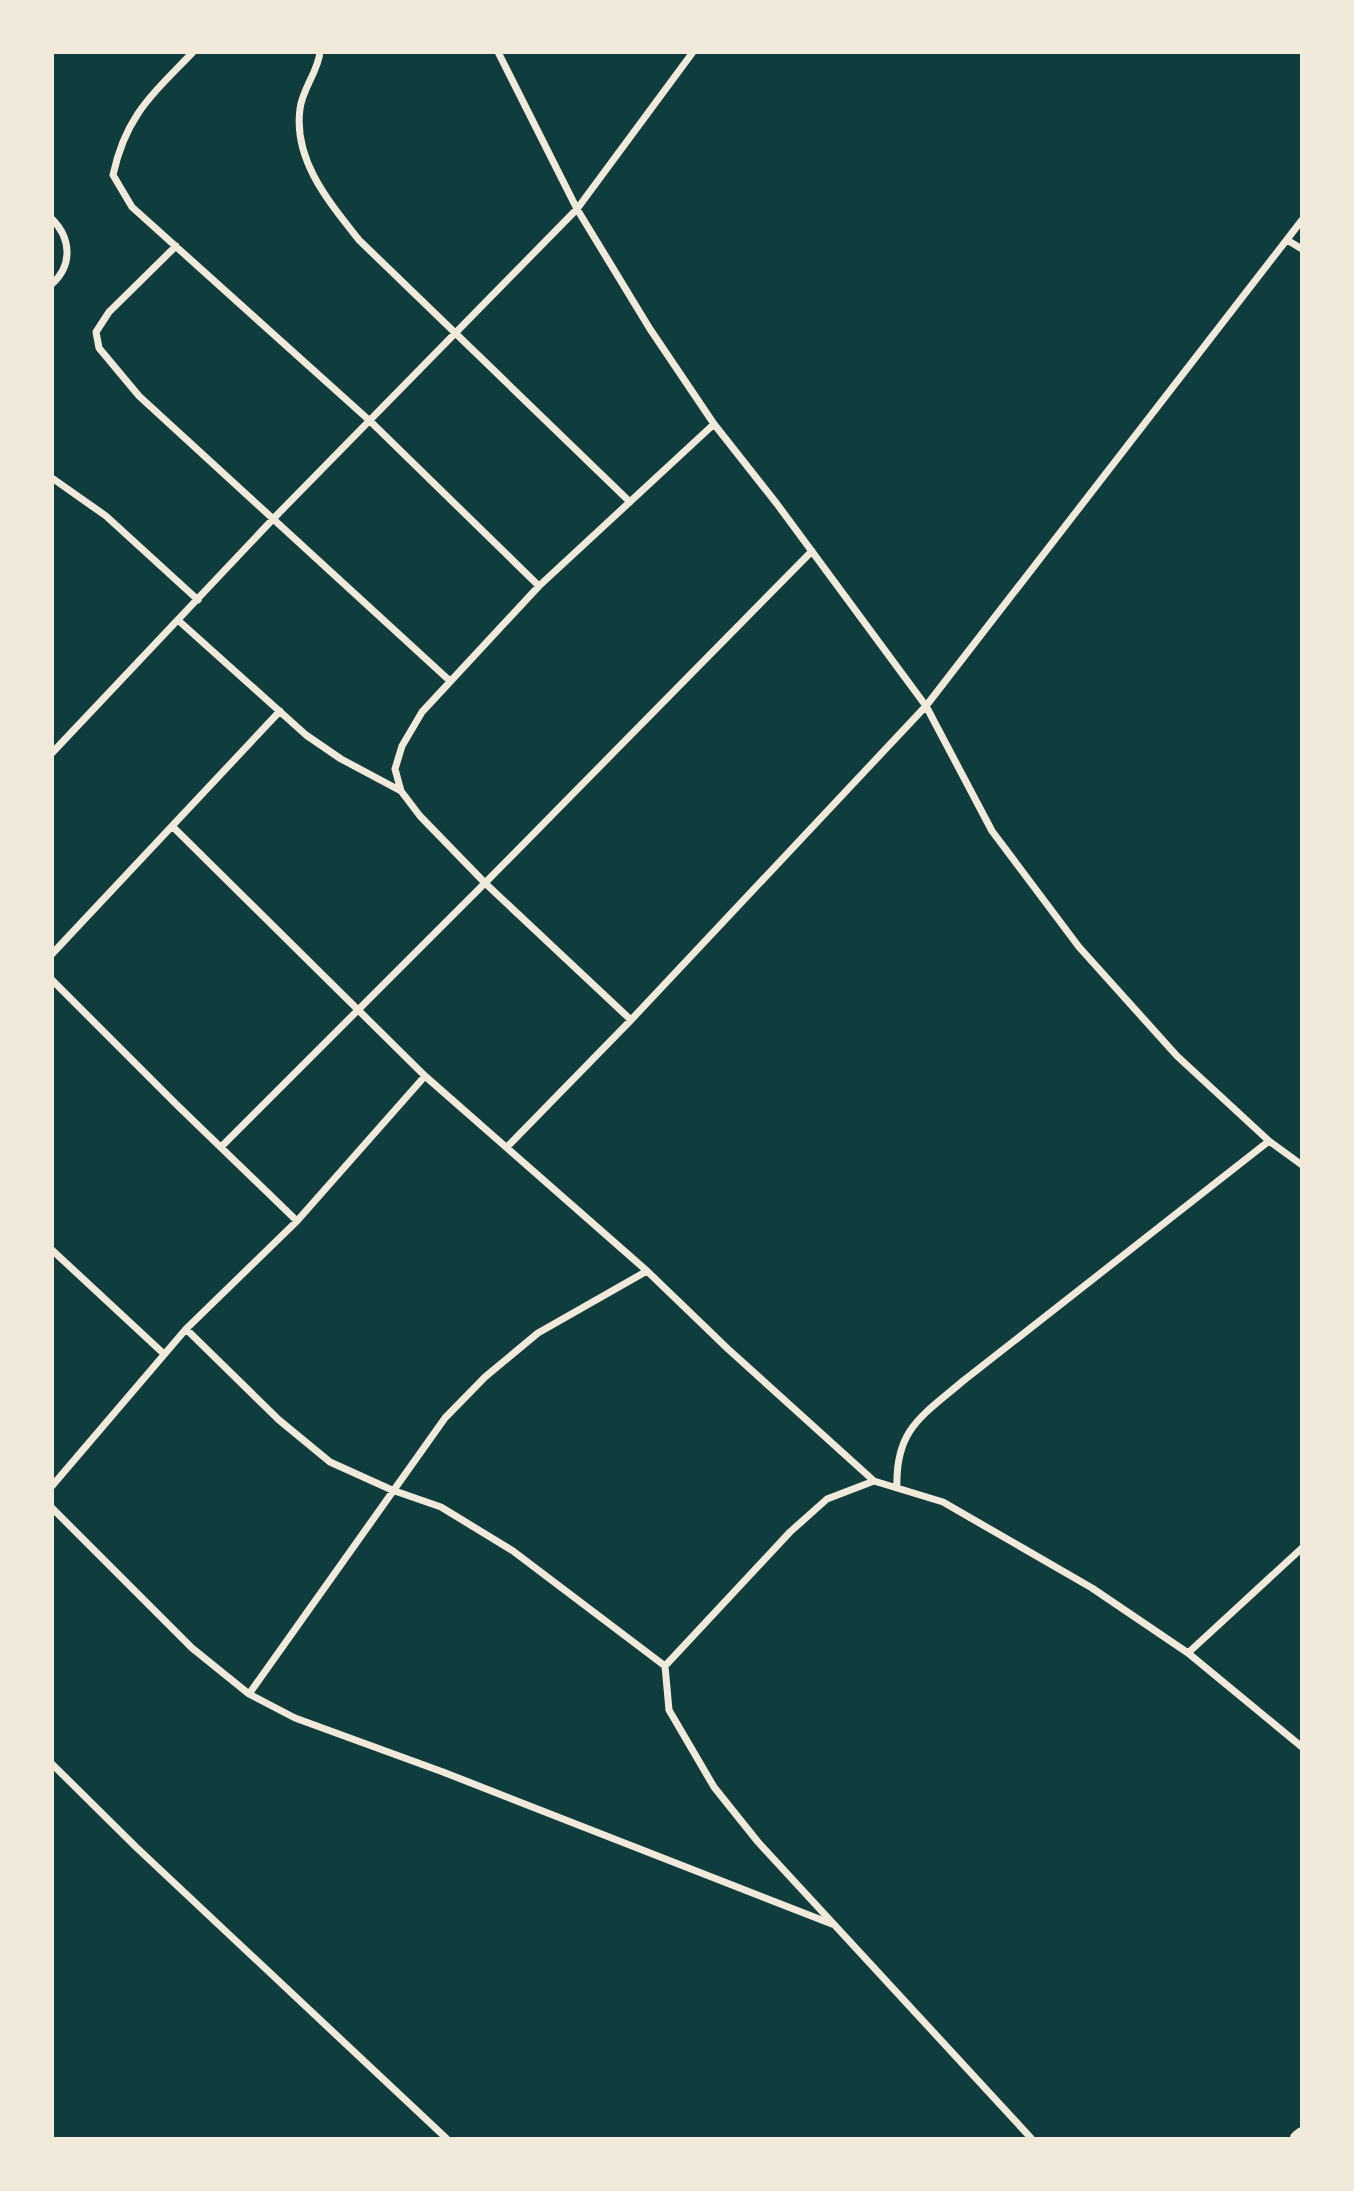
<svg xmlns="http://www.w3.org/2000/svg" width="1354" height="2191" font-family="'Sofia Sans Condensed',sans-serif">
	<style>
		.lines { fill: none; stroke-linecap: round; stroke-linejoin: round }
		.minor { stroke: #f1e9da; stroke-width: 7 }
		.secondary { stroke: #f1e9da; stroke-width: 14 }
	</style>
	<rect width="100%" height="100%" fill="#0f3d3e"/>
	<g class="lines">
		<path class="minor" d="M193 52C152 95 126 115 113 175L132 207 370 421 539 586
			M320 52C318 72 302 89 300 109 293 160 329 202 359 240L630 502
			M498 52 577 209 650 329 714 424 777 504 926 706 992 831 1079 947 1177 1056 1269 1141 1302 1165
			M52 219C71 238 73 265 52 284
			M1287 240 1302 249
			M176 246 109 312 96 332 99 348 139 396 450 681
			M52 478 106 516 198 600
			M179 621 306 735 341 759 401 791
			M52 753 273 519 577 209 693 52
			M173 827 425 1076 647 1271 728 1349 874 1481
			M52 954 280 711
			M52 980 178 1106 297 1221
			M631 1020 485 883 420 816 401 791 395 769 402 746 422 712 539 586 714 424
			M221 1147 485 883 812 551
			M507 1147 631 1020 926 706 1302 220
			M52 1250 164 1354
			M186 1329 279 1420 330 1462 392 1490 441 1507 513 1551 665 1666
			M52 1486 186 1329 297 1221 425 1076
			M897 1488C895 1429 922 1416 963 1381L1269 1141
			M52 1508 192 1648 249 1694 295 1718 443 1772 832 1924
			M1188 1653 1302 1548
			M249 1694 445 1418 485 1377 538 1333 647 1271
			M52 1764 137 1848 446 2138
			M1031 2138 758 1842 714 1787 669 1710 665 1666 790 1532 827 1499 874 1481 943 1502 1092 1588 1188 1653 1302 1747"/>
		<path class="secondary" d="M1297 2138 1302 2134"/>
	</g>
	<rect width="1354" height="2191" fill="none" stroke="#f1e9da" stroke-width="108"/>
</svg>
